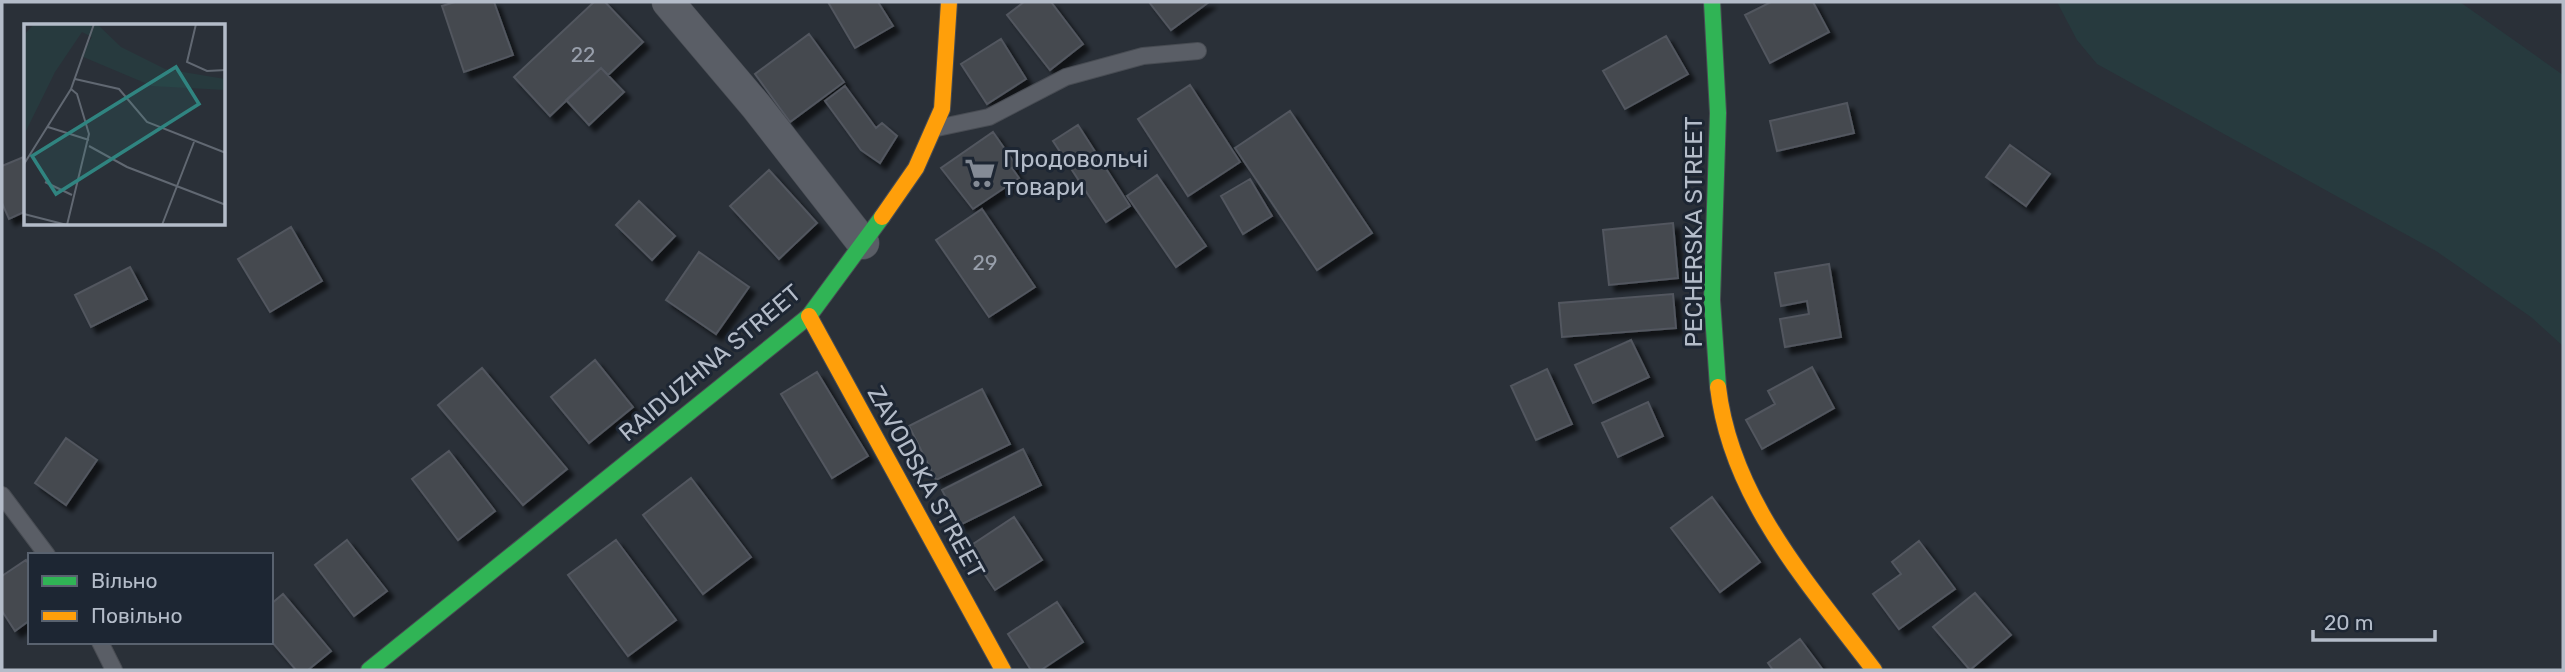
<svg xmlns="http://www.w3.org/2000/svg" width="2565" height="672" font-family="Rubik,sans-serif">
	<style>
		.green { fill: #273a3e }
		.building { fill: #444950; stroke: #52575f; stroke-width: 2; filter: url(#shadow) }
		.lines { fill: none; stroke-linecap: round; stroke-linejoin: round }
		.lane-casing { stroke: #484c53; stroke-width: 18 }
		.street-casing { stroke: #484c53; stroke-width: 33 }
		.fast-casing { stroke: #484c53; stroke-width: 18 }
		.slow-casing { stroke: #484c53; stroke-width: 18 }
		.lane { stroke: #5a5e66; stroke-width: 16 }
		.street { stroke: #5a5e66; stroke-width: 32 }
		.fast { stroke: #30b455; stroke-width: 16 }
		.slow { stroke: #ff9f0a; stroke-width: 16 }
		.labels { text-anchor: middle; stroke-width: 6; stroke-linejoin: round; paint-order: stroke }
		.number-label { font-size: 21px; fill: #989fab }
		.poi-label { font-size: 24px; fill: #b4bcc9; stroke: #1d2633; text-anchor: start }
		.street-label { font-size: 24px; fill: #b4bcc9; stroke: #1d2633 }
		.inset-road { fill: none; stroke: #616872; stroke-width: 2 }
		.view { fill: #308480; fill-opacity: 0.15; stroke: #308480; stroke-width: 3.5 }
		.inset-edge { fill: none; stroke: #b4bcc9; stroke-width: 3.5 }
	</style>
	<defs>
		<filter id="shadow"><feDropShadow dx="6" dy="6" stdDeviation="2" flood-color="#0009"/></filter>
	</defs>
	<rect width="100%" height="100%" fill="#2a3038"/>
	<path class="green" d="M2057 2H2460L2563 75V346L2531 317 2436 251 2097 64 2077 40Z"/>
	<path class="building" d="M455 2H494L513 55 464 72 442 6Z
		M594 2H605L643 42 608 75 601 68 550 116 514 77Z
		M828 2H878L893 26 855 48Z
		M1024 2H1051L1083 44 1050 70 1007 15Z
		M1149 2H1209L1171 30Z
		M1771 2H1813L1829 32 1770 63 1745 15Z
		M809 34 844 82 790 122 755 74Z
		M1666 36 1688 74 1625 109 1603 71Z
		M1001 39 1026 79 987 104 961 64Z
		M601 68 624 92 589 125 566 100Z
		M1190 85 1240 162 1188 196 1138 119Z
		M845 86 876 128 882 123 897 136 880 163 861 150 825 101Z
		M1847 103 1854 133 1777 151 1770 121Z
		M1290 111 1372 233 1317 270 1235 148Z
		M1078 125 1130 206 1106 222 1053 141Z
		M993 132 1016 165 1012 168 1019 178 973 209 941 168Z
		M2010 145 2050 174 2026 206 1986 177Z
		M26 156V211L9 219 2 203V166Z
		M769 170 817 223 779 259 730 206Z
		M1157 175 1206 246 1176 267 1127 196Z
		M1250 179 1272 216 1243 234 1221 196Z
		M639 201 675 236 652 260 616 225Z
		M982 209 1035 287 989 317 936 240Z
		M1673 223 1678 278 1609 285 1603 230Z
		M291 227 322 281 270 312 238 259Z
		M699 252 749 287 716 334 666 300Z
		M1829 264 1841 337 1785 347 1780 319 1809 314 1807 301 1781 306 1775 273Z
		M130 267 147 299 91 327 75 295Z
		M1673 294 1676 328 1562 337 1559 303Z
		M1631 340 1649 377 1593 403 1575 365Z
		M595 360 633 407 589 443 551 397Z
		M1812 367 1834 408 1762 449 1746 420 1775 404 1768 391Z
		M482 368 567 469 523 505 438 405Z
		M1547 369 1572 424 1536 440 1511 386Z
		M817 372 868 456 832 478 781 394Z
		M982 389 1010 444 936 480 909 426Z
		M1648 402 1663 436 1618 457 1602 423Z
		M66 438 97 460 66 505 35 483Z
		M1023 449 1041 485 960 525 942 490Z
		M449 451 495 511 458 540 412 479Z
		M691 478 751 557 703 594 643 515Z
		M1712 497 1760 562 1720 592 1671 528Z
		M1014 517 1042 560 995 590 967 548Z
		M347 540 387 591 354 616 315 565Z
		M616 540 676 620 628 656 568 575Z
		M1919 541 1955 589 1899 629 1873 594 1901 574 1892 562Z
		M26 560 30 566V620L15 631 2 611V576Z
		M1975 593 2011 635 1970 670 1933 627Z
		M283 594 331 651 308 670H296L271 641V604Z
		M1057 602 1083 642 1041 670H1031L1008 634Z
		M1800 639 1823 670H1773L1768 663Z"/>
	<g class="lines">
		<g class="lane-casing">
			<path id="lane" d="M937 128 989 117 1066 77 1143 56 1198 51
				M2 495 47 555
				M100 642 114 670"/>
		</g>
		<g class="street-casing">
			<path id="street" d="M668 2 756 106 863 243"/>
		</g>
		<g class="fast-casing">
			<path id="fast" d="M1712 2 1718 113 1712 300 1718 387
				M369 670 809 316 882 217"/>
		</g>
		<g class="slow-casing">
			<path id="slow" d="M882 217 916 168 942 109 949 2
				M809 316 1003 670
				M1718 387C1731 499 1809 584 1874 670"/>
		</g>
		<use href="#lane" class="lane"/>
		<use href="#street" class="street"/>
		<use href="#fast" class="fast"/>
		<use href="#slow" class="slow"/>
	</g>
	<defs>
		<g id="supermarket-bare" transform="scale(2.415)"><path d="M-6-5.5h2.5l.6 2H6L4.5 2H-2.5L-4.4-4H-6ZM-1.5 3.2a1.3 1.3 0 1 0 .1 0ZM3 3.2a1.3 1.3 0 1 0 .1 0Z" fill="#848b96" stroke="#1d2633" stroke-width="2.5" paint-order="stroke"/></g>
	</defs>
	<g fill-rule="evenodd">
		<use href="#supermarket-bare" x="980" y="173"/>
	</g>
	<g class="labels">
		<g class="number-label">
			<text x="583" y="62">22</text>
			<text x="985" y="270">29</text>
		</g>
		<g class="poi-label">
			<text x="1003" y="167">Продовольчі<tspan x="1003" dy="28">товари</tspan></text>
		</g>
		<g class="street-label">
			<text transform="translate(1694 232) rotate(-90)" y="8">PECHERSKA STREET</text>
			<text transform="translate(710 363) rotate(-40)" y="8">RAIDUZHNA STREET</text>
			<text transform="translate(926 482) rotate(61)" y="8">ZAVODSKA STREET</text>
		</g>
	</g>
	<g transform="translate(24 24)">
		<rect width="201" height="201" fill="#2a3038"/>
		<path d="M10 0H73L97 23 141 45 201 55V66L128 62 57 32 68 13 58 8 31 48 0 111V11Z" fill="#273a3e"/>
		<path class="inset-road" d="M172 0 163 38 183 47 202 46M51 55 95 65 123 98 202 129M24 103 65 116M65 122 103 143 202 181M0 140 47 65 70 0M21 158 48 171M0 190 43 201M43 201 65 110 53 70 47 65M138 201 170 118"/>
		<path class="view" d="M152 43 175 80 32 170 8 132Z"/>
		<rect width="201" height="201" class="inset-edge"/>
	</g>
	<rect width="2565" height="672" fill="none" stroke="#b4bcc9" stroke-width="7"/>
	<rect x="28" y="553" width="245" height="91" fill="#1d2633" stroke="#59626f" stroke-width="2"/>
	<rect x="42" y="576" width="35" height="10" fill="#30b455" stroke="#59626f" stroke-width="2"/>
	<text x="91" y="588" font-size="21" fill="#b4bcc9">Вільно</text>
	<rect x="42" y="611" width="35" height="10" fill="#ff9f0a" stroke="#59626f" stroke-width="2"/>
	<text x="91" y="623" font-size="21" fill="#b4bcc9">Повільно</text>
	<path d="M2313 630v10h122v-10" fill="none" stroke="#b4bcc9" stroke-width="3.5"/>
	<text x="2324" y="630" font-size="21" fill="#b4bcc9" stroke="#1d2633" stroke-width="5" paint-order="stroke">20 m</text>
</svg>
